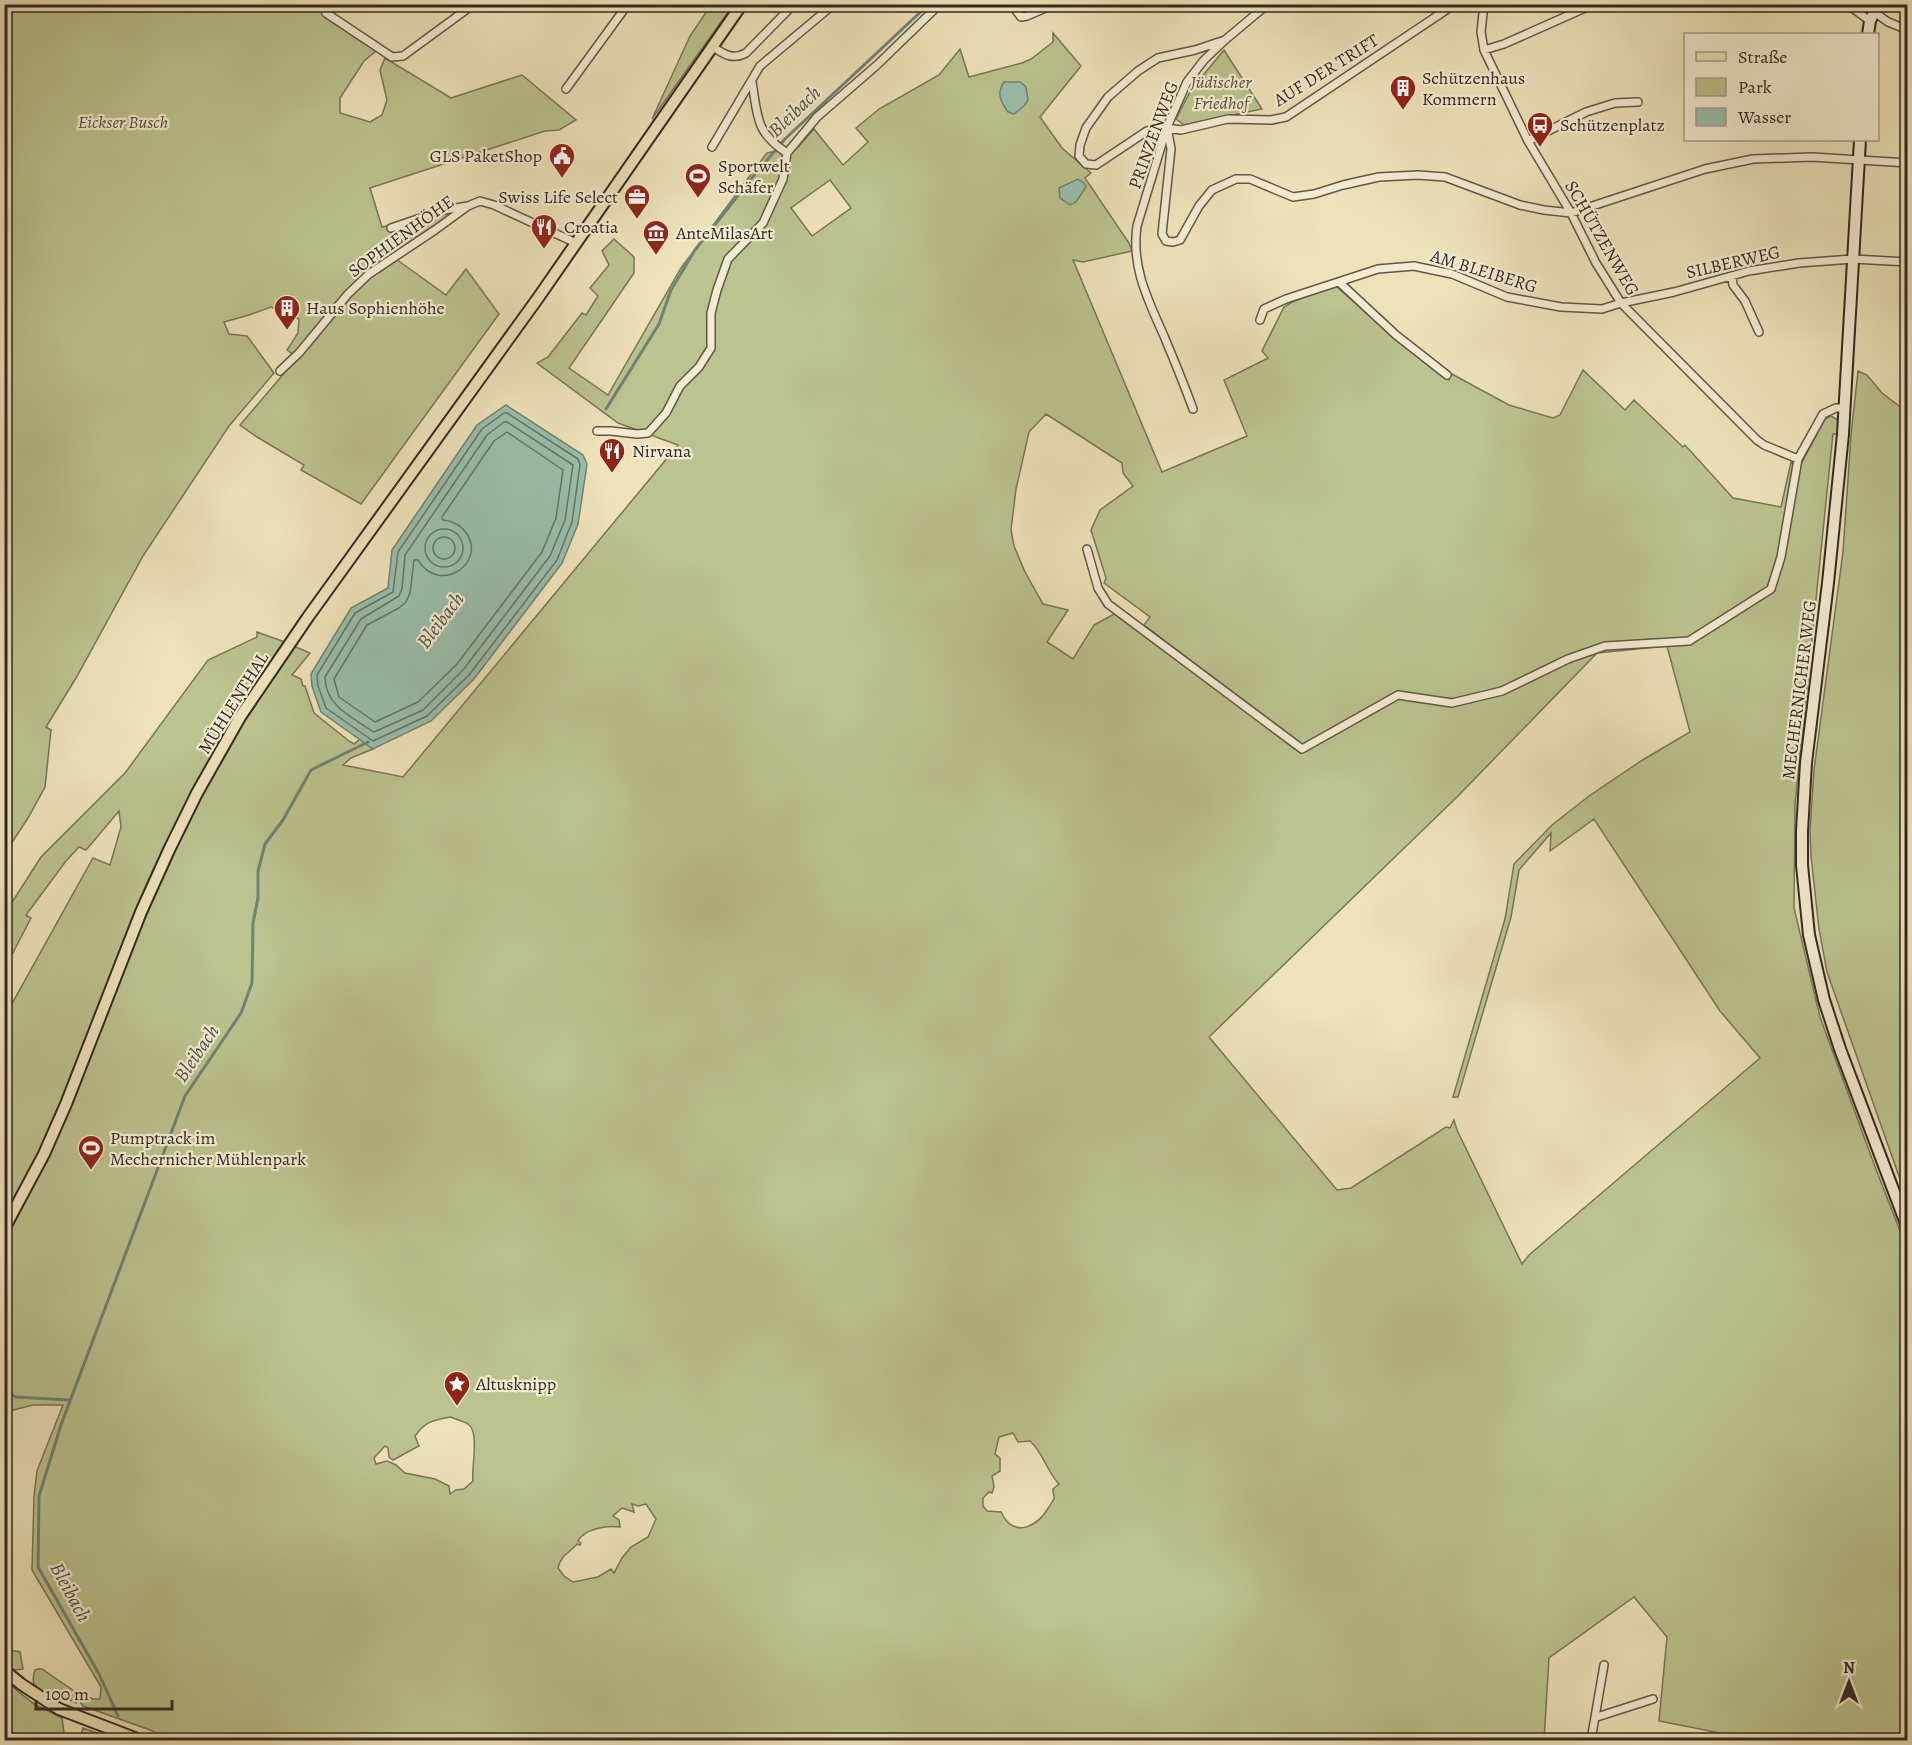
<svg xmlns="http://www.w3.org/2000/svg" width="1912" height="1745" font-family="Alegreya,serif">
	<style>
		.green { fill: #bbc38e; stroke: #767658; stroke-width: 1.5; fill-rule: evenodd }
		.water { fill: #99beac; stroke: #708274; stroke-width: 1.5 }
		.lines { fill: none; stroke-linecap: round; stroke-linejoin: round }
		.shore { stroke: #667466; stroke-width: 1.5 }
		.stream { stroke: #708274; stroke-width: 3 }
		.street-casing { stroke: #615747; stroke-width: 10 }
		.secondary-casing { stroke: #322921; stroke-width: 14 }
		.primary-casing { stroke: #322921; stroke-width: 14 }
		.street { stroke: #f4ecd2; stroke-width: 7 }
		.secondary { stroke: #f4ecd2; stroke-width: 10 }
		.primary { stroke: #eee2b9; stroke-width: 10 }
		.labels { text-anchor: middle; stroke-width: 4.5; stroke-linejoin: round; paint-order: stroke }
		.street-label { font-size: 18px; fill: #322921; stroke: #f4ecd2 }
		.poi-label { font-size: 18px; fill: #322921; stroke: #f4ecd2; text-anchor: start }
		.park-label { font-size: 18px; font-style: italic; fill: #54503c; stroke: #f4ecd2 }
		.water-label { font-size: 20px; font-style: italic; fill: #4c4e44; stroke: #f4ecd2 }
	</style>
	<rect width="100%" height="100%" fill="#eee2b9"/>
	<filter id="stains"><feTurbulence type="fractalNoise" baseFrequency=".00333" numOctaves="4"/><feColorMatrix values="0 0 0 0 .2 0 0 0 0 .09 0 0 0 0 .02 0 0 0 .5 -.17"/></filter>
	<radialGradient id="worn" r=".72"><stop offset=".6" stop-color="#630" stop-opacity="0"/><stop offset="1" stop-color="#630" stop-opacity=".3"/></radialGradient>
	<path class="green" d="M5 5H329L326 16 376 51 364 61 340 98V113L370 122 382 115 387 100 380 70 385 58 451 98 522 75 576 120 559 130 545 131 370 188 382 227 452 211 453 215 379 264 294 355 287 350 298 333 299 319 271 307 249 315 224 322 229 334 247 336 274 373 229 426 143 556 76 678 46 727 51 730 45 787 28 818 5 853Z
		M711 5H733L652 119 690 36Z
		M1053 33 1081 66 1040 117 1062 148 1091 173 1085 178 1129 243 1132 251 1083 262 1073 260 1162 472 1247 436 1224 380 1268 358 1262 351 1284 307 1292 302 1333 286 1337 287 1400 343 1449 380 1450 373 1509 405 1553 418 1560 415 1583 370 1625 410 1634 400 1683 447 1685 445 1733 498 1781 507 1791 462 1800 466 1825 419 1831 416 1838 420V434H1833L1795 804 1794 908 1820 1017 1874 1164 1907 1249V1740H1748L1745 1738 1659 1721 1667 1637 1634 1597 1549 1658 1544 1740H166L153 1731 83 1706 80 1702 81 1694 93 1699H100L101 1687 32 1570 34 1496 37 1471 63 1405H33L9 1411 5 1401 4 1018 93 858 110 865 121 827 119 811 86 850 79 847 66 861 26 915 31 918 5 968 4 900 11 904 41 857 125 773 208 660 257 637V632L282 641 310 653 292 675 301 679 303 686H305L314 713 349 741 354 744 360 739 373 749 351 758 343 765 403 777 678 445 618 423 537 363 548 357 582 313 586 315 598 296 590 288 609 265 602 251 614 239 634 257V273L569 368 608 395 681 268 767 153 798 147 814 129 843 165 868 142 856 128 879 109 939 75 960 49 969 77 1022 63 1031 59 1053 42ZM830 180 851 208 812 236 791 208ZM1046 414 1122 463 1123 473 1133 486 1100 510 1091 530 1106 578 1104 583 1150 617 1144 625 1303 745 1295 749 1116 613 1094 625 1073 659 1047 642 1068 610 1043 604 1025 572 1014 546 1011 530 1016 489 1029 432ZM1667 646 1690 732 1641 761 1589 796 1552 825 1514 864 1505 919 1453 1097H1458L1511 917 1519 870 1551 833 1550 851 1594 819 1720 1011 1760 1058 1529 1255 1522 1264 1457 1130 1454 1120 1450 1128 1446 1127 1351 1188 1337 1190 1209 1037 1458 796 1597 653ZM450 1417C455 1419 463 1421 468 1424 480 1432 471 1468 473 1481L464 1489 456 1490 450 1494 449 1486 435 1479 405 1473 396 1465 387 1461 376 1464 374 1458 385 1446 388 1448 389 1457 393 1460 419 1446 415 1436C426 1421 433 1420 450 1417ZM1013 1433 1018 1442 1030 1441C1043 1452 1047 1472 1059 1484L1053 1489C1053 1492 1054 1496 1054 1499 1053 1500 1050 1506 1049 1507 1037 1527 1014 1539 1001 1512L987 1511 983 1506V1498L989 1492 992 1493 994 1487 992 1476 1000 1471V1458L995 1454 999 1437ZM632 1504 638 1506 646 1504 656 1519 648 1537 631 1547 622 1558 614 1573 611 1569 598 1577 573 1582 564 1576 558 1568C561 1555 569 1553 577 1544L580 1545 581 1543 578 1541C584 1529 607 1525 620 1527L619 1520 613 1516 622 1508 634 1512Z
		M1224 50 1262 109 1184 125 1176 119 1191 90Z
		M396 259 446 295 466 269 499 314 361 504 301 470 304 465 257 437 240 425 350 296 369 276Z
		M1858 371 1867 375 1882 393 1907 412V1199L1827 972 1819 929 1811 856 1810 830 1814 770 1843 552 1851 435Z
		M5 1646 10 1650 20 1652 23 1669 14 1670 5 1660Z
		M38 1669H42L74 1691 77 1699 76 1703 50 1690 47 1694C35 1686 30 1686 35 1670Z
		M4 1680 34 1704 62 1718 65 1740H5Z
		M83 1728 108 1737 125 1740H79Z"/>
	<path class="water" d="M1004 82H1020L1026 87 1028 100 1024 106 1014 114 1008 112C1001 102 996 93 1004 82Z
		M1078 179 1084 183 1086 187 1076 202 1070 205 1060 198 1059 188Z
		M506 405 583 455 587 464 578 524 562 563 474 679 431 721 373 749 321 712 312 686 311 674 351 608 388 588 392 550 477 425Z"/>
	<g class="lines">
		<path class="shore" d="M504 413H507L578 459 580 465 572 522 557 560 469 675 427 716 373 741 326 708 318 686 317 675 355 613 393 592 398 552 482 429Z
			M504 422H507L573 465 565 520 550 556 463 670 423 710 374 732C353 718 325 706 325 677L361 619 399 596 402 589 405 555 487 435Z
			M507 432 563 470 556 518 542 552 457 664 418 702 375 722 339 697 334 679 367 625 399 608 406 602 410 593 414 560H418C439 595 486 564 467 534 461 525 454 521 443 520L442 517 494 441Z
			M425 548a19 19 0 1 1 38 0a19 19 0 1 1-38 0Z
			M433 548a11 11 0 1 1 22 0a11 11 0 1 1-22 0Z"/>
		<path class="stream" d="M606 409 659 324 671 290 695 250 751 179 785 139 929 4
			M4 1390 16 1397 69 1400
			M118 1716 99 1674 38 1567 39 1496 61 1425 185 1096 241 1013 252 983 253 923 258 898V871L265 844 283 820 311 770 368 742"/>
		<g class="street-casing">
			<path id="street" d="M332 4 326 13 392 57 403 56 474 4
				M1011 4 1021 17 1027 16 1055 4
				M1484 4 1481 32 1484 50 1528 141 1571 213 1596 263 1621 303 1757 440 1764 445 1798 459
				M1847 4 1870 21
				M1874 12 1888 22 1908 30
				M1225 40 1195 50 1158 58 1138 71 1108 97 1086 128 1080 145 1079 156 1086 164 1096 165 1147 131 1159 127 1181 130 1228 119 1271 120 1286 117 1455 4
				M713 47C725 55 733 60 746 53L794 4
				M1484 50 1504 44 1594 4
				M752 82C758 117 755 132 787 153
				M566 89 628 4
				M1167 127 1171 149 1162 234 1166 241 1173 242 1180 240 1199 206 1212 190 1236 179H1250L1293 197 1314 194 1343 185 1379 177 1418 175 1445 177 1520 205 1544 210 1571 213 1705 169 1753 159 1812 157 1908 163
				M1528 141 1586 112 1615 103 1638 102
				M712 147 760 66 834 4
				M787 153 817 117 877 65 940 4
				M391 228 444 210 468 206 480 201 494 205 576 243
				M1732 277 1733 285 1745 301 1759 332
				M1339 282 1396 335 1447 375
				M1260 320 1264 309 1286 299 1378 269 1414 266 1452 274 1507 297 1561 307 1602 309 1621 303 1674 292 1749 271 1799 263 1853 259 1908 262
				M280 371 299 353 348 294 369 274 435 230 468 206
				M1193 409C1184 384 1174 360 1164 336 1148 300 1131 267 1137 226L1167 127 1187 82 1204 60 1225 40 1268 4
				M597 431H611L637 434 648 433 666 413 680 386 699 367 711 348V313L717 290 728 259 763 223 783 179 787 153
				M1087 549 1098 588 1108 604 1302 749 1398 695 1452 703 1502 691 1568 659 1605 646 1689 641 1771 589 1781 557 1798 459 1823 414 1836 408H1845
				M1597 1717 1653 1699
				M1591 1740 1604 1665"/>
		</g>
		<g class="secondary-casing">
			<path id="secondary" d="M1868 34 1870 21 1878 4
				M1860 140 1843 434 1828 583 1806 763 1802 831V865L1809 935 1824 1000 1840 1049 1908 1229"/>
		</g>
		<g class="primary-casing">
			<path id="primary" d="M4 1229 44 1154 66 1104 141 912 169 850 197 793 240 717 308 617 538 298 742 4
				M4 1670 21 1684 59 1709 140 1740"/>
		</g>
		<use href="#street" class="street"/>
		<use href="#secondary" class="secondary"/>
		<use href="#primary" class="primary"/>
	</g>
	<defs>
		<g id="building-pin" transform="scale(1.35)"><path d="M0 17L-7.5 6A9.5 9.5 0 1 1 7.5 6Z" fill="#8f2418" stroke="#f4ecd2"/><path d="M-4-6H4V6H1V3H-1V6H-4ZM-2.5-4.3h1.7v1.8h-1.7ZM.8-4.3h1.7v1.8H.8ZM-2.5-1h1.7V.8h-1.7ZM.8-1h1.7V.8H.8Z" fill="#fff"/></g>
		<g id="bus-pin" transform="scale(1.35)"><path d="M0 17L-7.5 6A9.5 9.5 0 1 1 7.5 6Z" fill="#8f2418" stroke="#f4ecd2"/><path d="M-5-6H5V4H4V6H2V4H-2V6H-4V4H-5ZM-3.5-4V0h7V-4ZM-3.5 1.2v1.5H-2V1.2ZM2 1.2v1.5H3.5V1.2Z" fill="#fff"/></g>
		<g id="civic-pin" transform="scale(1.35)"><path d="M0 17L-7.5 6A9.5 9.5 0 1 1 7.5 6Z" fill="#8f2418" stroke="#f4ecd2"/><path d="M-.6-6.5H3V-4.5H.6V-3L4-1V1h2V6H-6V1h2V-1L-.6-3ZM-1.2 2.5V6h2.4V2.5Z" fill="#fff"/></g>
		<g id="stadium-pin" transform="scale(1.35)"><path d="M0 17L-7.5 6A9.5 9.5 0 1 1 7.5 6Z" fill="#8f2418" stroke="#f4ecd2"/><path d="M0-5a6.5 5 0 1 0 0 10a6.5 5 0 1 0 0-10ZM-3.5-1.8h7v3.6h-7Z" fill="#fff"/></g>
		<g id="office-pin" transform="scale(1.35)"><path d="M0 17L-7.5 6A9.5 9.5 0 1 1 7.5 6Z" fill="#8f2418" stroke="#f4ecd2"/><path d="M-6-3h4V-5.5h4V-3h4V5H-6ZM-1-4.5V-3h2v-1.5ZM-6 0V1H6V0Z" fill="#fff"/></g>
		<g id="restaurant-pin" transform="scale(1.35)"><path d="M0 17L-7.5 6A9.5 9.5 0 1 1 7.5 6Z" fill="#8f2418" stroke="#f4ecd2"/><path d="M-5-6h1v4h1v-4h1v4h1v-4h1v5L-1.5 .5V6h-2V.5L-5-1ZM5-6V6H3V1.5H1.5Q1.5-4 5-6Z" fill="#fff"/></g>
		<g id="museum-pin" transform="scale(1.35)"><path d="M0 17L-7.5 6A9.5 9.5 0 1 1 7.5 6Z" fill="#8f2418" stroke="#f4ecd2"/><path d="M0-6L6-3V-2H-6V-3ZM-5-1h2V3h-2ZM-1-1h2V3h-2ZM3-1h2V3H3ZM-6 4H6V6H-6Z" fill="#fff"/></g>
		<g id="sight-pin" transform="scale(1.35)"><path d="M0 17L-7.5 6A9.5 9.5 0 1 1 7.5 6Z" fill="#8f2418" stroke="#f4ecd2"/><path d="M0-6L1.8-2.2L6-1.7L2.9 1.2L3.7 5.4L0 3.3L-3.7 5.4L-2.9 1.2L-6-1.7L-1.8-2.2Z" fill="#fff"/></g>
	</defs>
	<g fill-rule="evenodd">
		<use href="#building-pin" x="1403" y="88"/>
		<use href="#bus-pin" x="1540" y="125"/>
		<use href="#civic-pin" x="562" y="156"/>
		<use href="#stadium-pin" x="698" y="176"/>
		<use href="#office-pin" x="637" y="197"/>
		<use href="#restaurant-pin" x="544" y="227"/>
		<use href="#museum-pin" x="656" y="233"/>
		<use href="#building-pin" x="287" y="308"/>
		<use href="#restaurant-pin" x="612" y="451"/>
		<use href="#stadium-pin" x="91" y="1148"/>
		<use href="#sight-pin" x="457" y="1384"/>
	</g>
	<g class="labels">
		<g class="street-label">
			<text transform="translate(1326 70) rotate(-32)" y="6">AUF DER TRIFT</text>
			<text transform="translate(1153 135) rotate(-70)" y="6">PRINZENWEG</text>
			<text transform="translate(401 236) rotate(-36)" y="6">SOPHIENHÖHE</text>
			<text transform="translate(1602 238) rotate(60)" y="6">SCHÜTZENWEG</text>
			<text transform="translate(1733 262) rotate(-13)" y="6">SILBERWEG</text>
			<text transform="translate(1484 271) rotate(17)" y="6">AM BLEIBERG</text>
			<text transform="translate(1799 690) rotate(-83)" y="6">MECHERNICHER WEG</text>
			<text transform="translate(233 703) rotate(-58)" y="6">MÜHLENTHAL</text>
		</g>
		<g class="poi-label">
			<text x="1422" y="84">Schützenhaus<tspan x="1422" dy="21">Kommern</tspan></text>
			<text x="1560" y="131">Schützenplatz</text>
			<text x="542" y="162" text-anchor="end">GLS PaketShop</text>
			<text x="718" y="172">Sportwelt<tspan x="718" dy="21">Schäfer</tspan></text>
			<text x="618" y="203" text-anchor="end">Swiss Life Select</text>
			<text x="564" y="233">Croatia</text>
			<text x="676" y="239">AnteMilasArt</text>
			<text x="306" y="314">Haus Sophienhöhe</text>
			<text x="632" y="457">Nirvana</text>
			<text x="110" y="1144">Pumptrack im<tspan x="110" dy="21">Mechernicher Mühlenpark</tspan></text>
			<text x="476" y="1390">Altusknipp</text>
		</g>
		<g class="park-label">
			<text x="1221" y="88">Jüdischer<tspan x="1221" dy="21">Friedhof</tspan></text>
			<text x="123" y="128">Eickser Busch</text>
		</g>
		<g class="water-label">
			<text transform="translate(794 111) rotate(-44)" y="7">Bleibach</text>
			<text transform="translate(440 620) rotate(-53)" y="7">Bleibach</text>
			<text transform="translate(196 1053) rotate(-56)" y="7">Bleibach</text>
			<text transform="translate(71 1592) rotate(62)" y="7">Bleibach</text>
		</g>
	</g>
	<rect width="1912" height="1745" fill="none" stroke="#eee2b9" stroke-width="24"/>
	<rect x="6" y="6" width="1900" height="1733" fill="none" stroke="#322921" stroke-width="3"/>
	<rect x="12" y="12" width="1888" height="1721" fill="none" stroke="#322921" stroke-width="1.5"/>
	<rect x="1684" y="33" width="195" height="108" fill="#f4ecd2" stroke="#a69e8b" stroke-width="1.5"/>
	<rect x="1696" y="52" width="30" height="9" fill="#eee2b9" stroke="#a69e8b" stroke-width="1.5"/>
	<text x="1738" y="63" font-size="18" fill="#322921">Straße</text>
	<rect x="1696" y="78" width="30" height="18" fill="#bbc38e" stroke="#a69e8b" stroke-width="1.5"/>
	<text x="1738" y="93" font-size="18" fill="#322921">Park</text>
	<rect x="1696" y="108" width="30" height="18" fill="#99beac" stroke="#a69e8b" stroke-width="1.5"/>
	<text x="1738" y="123" font-size="18" fill="#322921">Wasser</text>
	<g transform="translate(1849 1682)" stroke="#f4ecd2" stroke-width="4.5" paint-order="stroke">
	<path d="M0-4.5L10 22L0 15L-10 22Z" fill="#322921"/>
	<text y="-9" font-size="16" font-weight="bold" text-anchor="middle" fill="#322921">N</text>
	</g>
	<path d="M36 1700v9h136v-9" fill="none" stroke="#322921" stroke-width="3"/>
	<text x="45" y="1700" font-size="18" fill="#322921" stroke="#f4ecd2" stroke-width="4.5" paint-order="stroke">100 m</text>
	<rect width="100%" height="100%" filter="url(#stains)"/>
	<rect width="100%" height="100%" fill="url(#worn)"/>
</svg>
